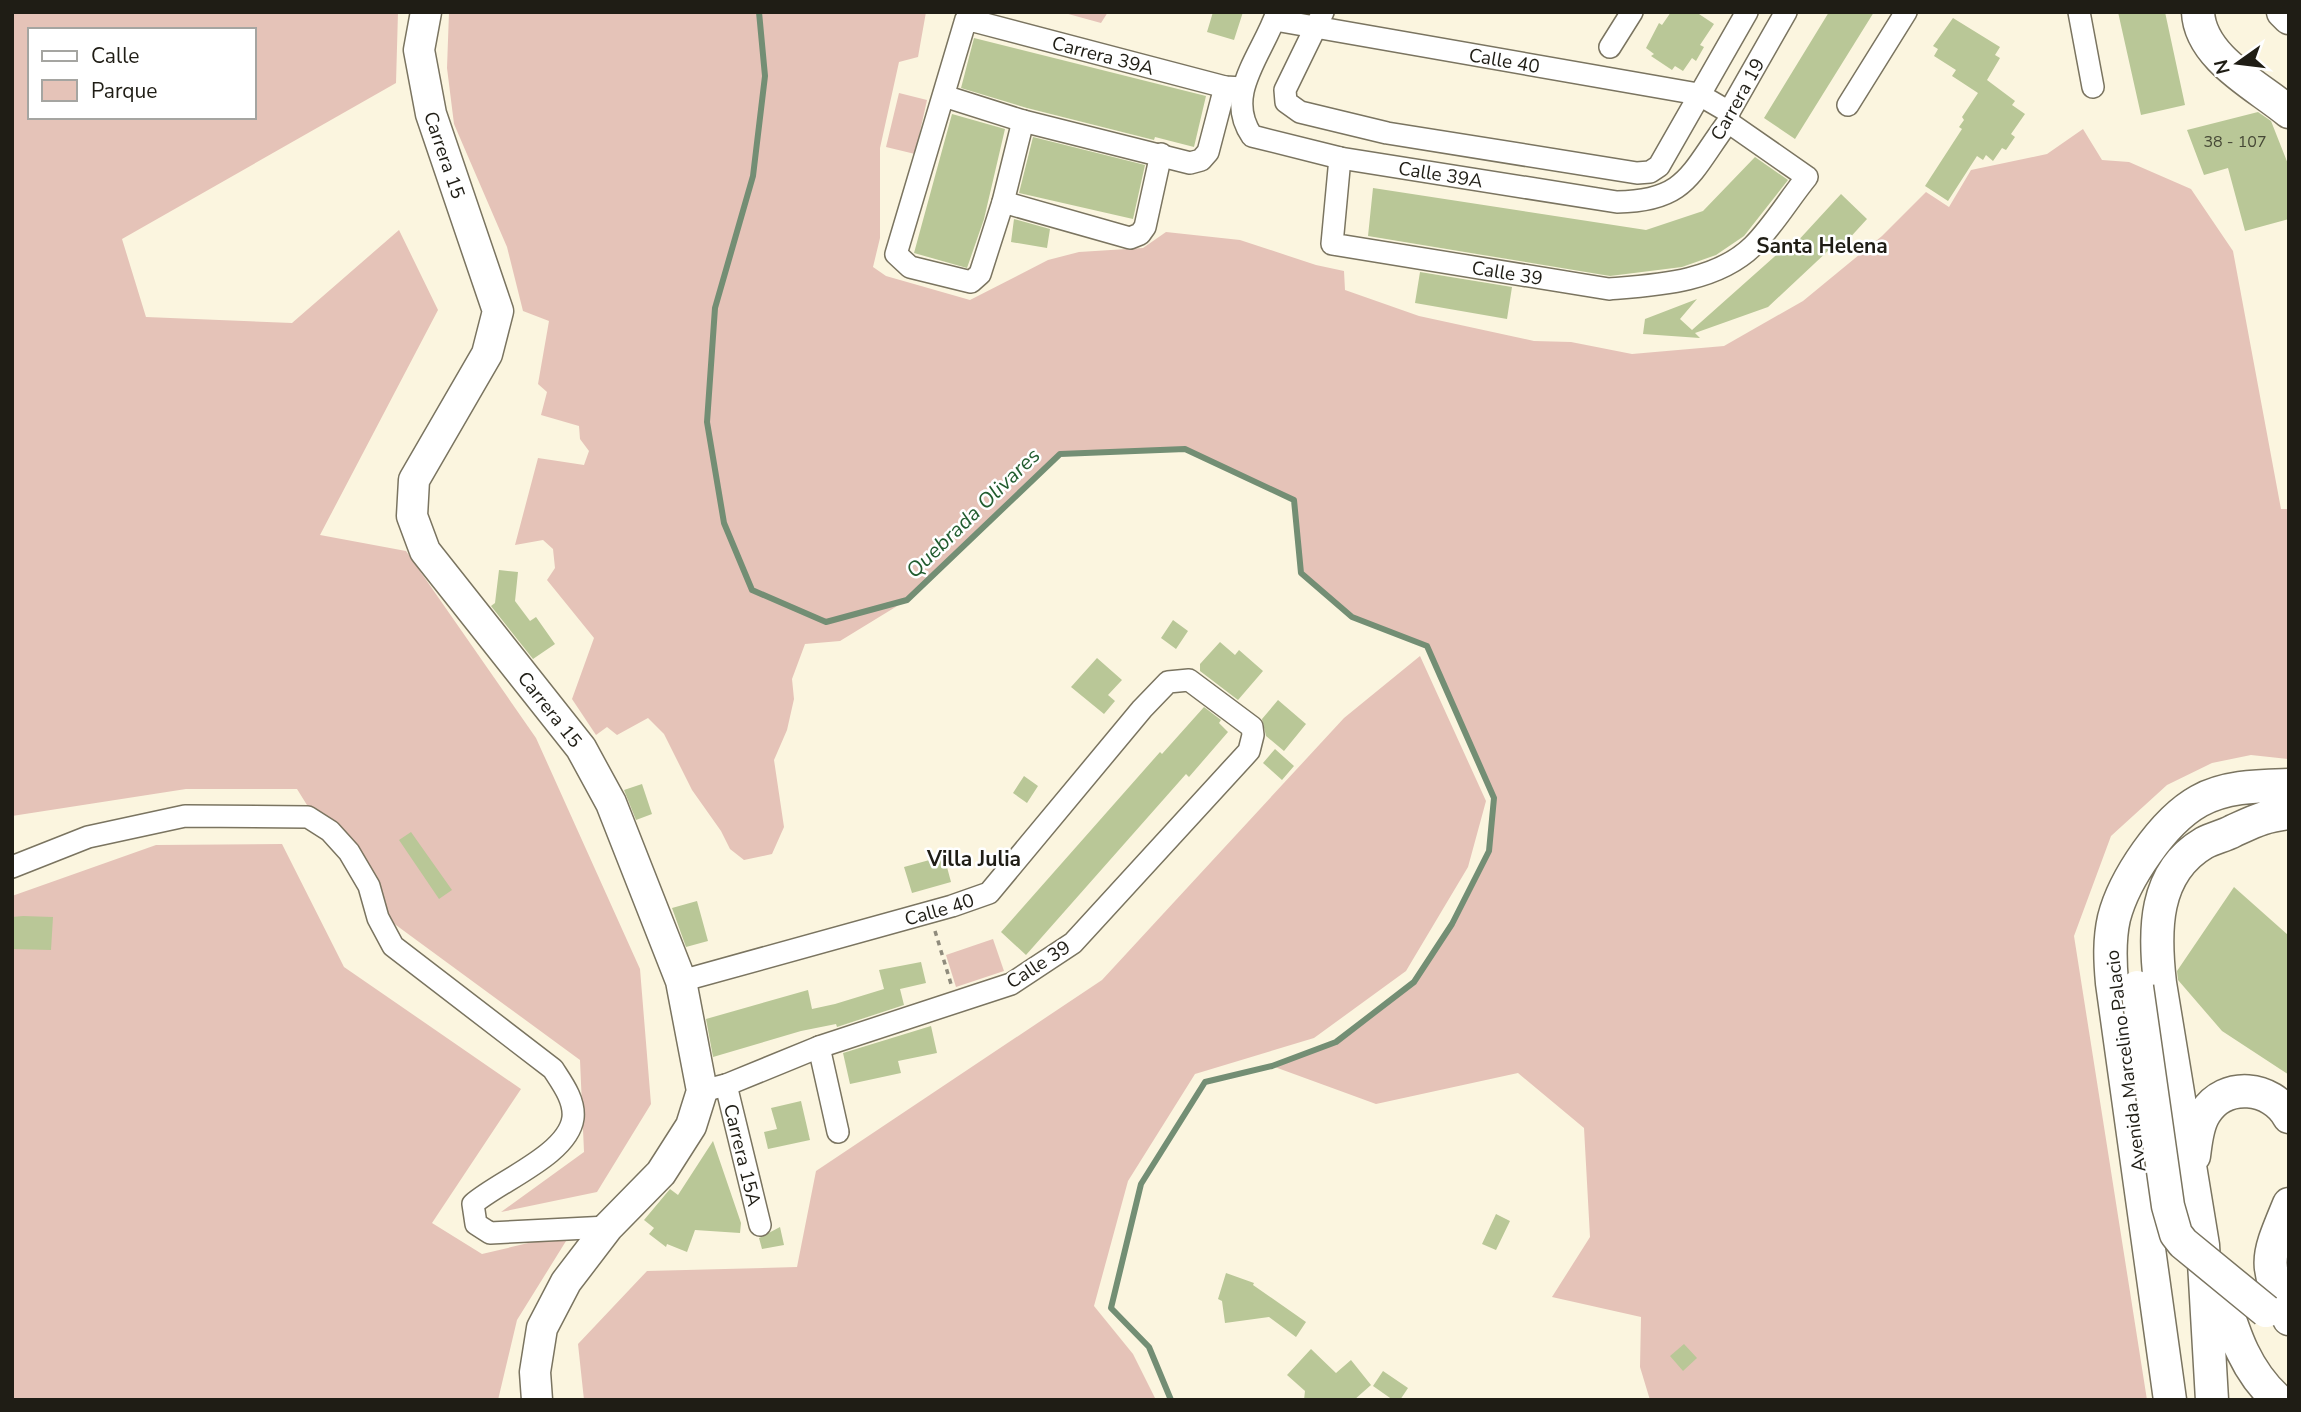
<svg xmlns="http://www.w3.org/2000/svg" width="2301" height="1412" font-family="'Nunito Sans',sans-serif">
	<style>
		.green { fill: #e5c3b8; fill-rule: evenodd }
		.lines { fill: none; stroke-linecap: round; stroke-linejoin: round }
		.stream { stroke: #738e74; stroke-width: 6 }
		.building { fill: #b9c797 }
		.street-casing { stroke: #7a7460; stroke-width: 24 }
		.secondary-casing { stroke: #7a7460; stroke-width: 33 }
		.primary-casing { stroke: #7a7460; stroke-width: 35 }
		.path { stroke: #8f8b7c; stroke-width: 3.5; stroke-dasharray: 5 5; stroke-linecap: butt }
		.street { stroke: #fff; stroke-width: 21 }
		.secondary { stroke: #fff; stroke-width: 30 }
		.primary { stroke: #fff; stroke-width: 32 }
		.primary-bridge-casing { stroke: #7a7460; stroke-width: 35; stroke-linecap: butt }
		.primary-bridge { stroke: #fff; stroke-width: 32 }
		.labels { text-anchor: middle; stroke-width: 5; stroke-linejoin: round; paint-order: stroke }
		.number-label { font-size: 16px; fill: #464836 }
		.street-label { font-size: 19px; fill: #1f1d15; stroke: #fff }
		.neighbourhood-label { font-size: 21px; font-weight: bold; fill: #1f1d15; stroke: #fff }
		.water-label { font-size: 21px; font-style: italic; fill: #215c2f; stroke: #fff }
	</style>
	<rect width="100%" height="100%" fill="#fbf5df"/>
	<path class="green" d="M12 12H398L396 83 122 239 146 317 292 323 399 230 438 310 320 535 406 551 536 738 640 969 651 1104 597 1192 501 1212 584 1152 580 1060 370 906 297 789H186L12 816ZM30 30H254V117H30Z
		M449 12H926L918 57 899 62 880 148V238L873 267 886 276 970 300 1048 260 1079 252 1143 248 1166 232 1240 240 1316 265 1344 271 1345 290 1419 316 1534 341 1571 342 1632 354 1724 346 1803 301 1882 236 1926 192 1949 207 1971 170 2047 154 2083 129 2102 160 2129 162 2191 189 2233 251 2281 509H2289V759L2251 755 2212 763 2167 785 2111 836 2074 936 2147 1400H1650L1640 1367 1641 1317 1552 1297 1590 1237 1584 1128 1518 1073 1376 1104 1272 1066 1336 1042 1414 982 1452 924 1489 851 1494 798 1427 646 1352 617 1301 573 1294 500 1185 449 1060 454 907 600 840 641 805 644 792 679 794 699 787 730 774 760 784 827 772 854 744 860 730 849 721 831 692 790 664 734 648 718 617 735 607 727 596 735 572 699 594 638 547 580 555 568 553 549 543 540 515 545 538 458 584 465 589 451 580 439 579 426 541 415 547 392 538 384 549 321 523 311 507 247 454 124 447 68Z
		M1061 12H1108L1101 23Z
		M899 93 927 100 915 154 886 147Z
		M1420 656 1486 801 1468 867 1406 971 1314 1038 1195 1074 1128 1181 1094 1306 1133 1354 1156 1400H584L578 1344 647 1271 797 1267 816 1171 1102 980 1344 718Z
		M282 844 344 967 521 1089 432 1223 482 1254 571 1233 517 1320 498 1400H12V896L156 845Z
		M993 939 1004 971 956 987 946 955Z"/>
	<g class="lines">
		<path class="stream" d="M759 12 765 76 753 176 715 308 707 422 724 523 752 590 826 622 907 600 1060 454 1185 449 1294 500 1301 573 1352 617 1427 646 1494 798 1489 851 1452 924 1414 982 1336 1042 1272 1066 1205 1082 1141 1184 1111 1308 1149 1347 1171 1400"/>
	</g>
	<path class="building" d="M1213 12H1243L1234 40 1207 32Z
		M1671 12H1696L1714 24 1700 45 1704 47 1696 61 1692 58 1683 71 1675 66 1672 70 1651 56 1654 54 1646 48 1659 23 1662 25Z
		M1829 12H1874L1795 139 1764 118Z
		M2118 12H2165L2185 105 2141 115Z
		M1953 18 2000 47 1995 55 2000 58 1987 80 2015 101 2012 105 2025 114 2011 134 2015 137 2006 150 2002 148 1993 161 1986 155 1983 160 1977 156 1948 201 1925 186 1962 129 1959 127 1964 120 1962 117 1978 93 1952 76 1956 70 1934 56 1938 49 1933 46Z
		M974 38 1206 96 1194 147 1155 137 1154 140 1027 108 961 88Z
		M2258 112 2271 121 2288 164 2289 219 2245 231 2228 168 2204 175 2187 130Z
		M952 114 1005 129 984 219 967 268 914 253Z
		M1033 137 1145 165 1133 219 1019 193Z
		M1755 157 1788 180 1744 236 1716 255 1682 267 1610 276 1368 236 1373 188 1646 230 1703 211Z
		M1841 194 1867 219 1835 254 1830 249 1768 307 1695 333 1700 338 1643 334 1645 319 1697 299 1680 319 1692 330 1792 241 1795 244Z
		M1014 219 1050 229 1047 248 1011 242Z
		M1420 272 1512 287 1507 319 1415 303Z
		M499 570 518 572 515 601 530 621 536 617 555 644 533 659 491 606 495 603Z
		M1173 620 1188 631 1176 649 1161 638Z
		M1220 642 1235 655 1239 650 1263 671 1238 700 1200 671V664Z
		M1097 658 1122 680 1108 695 1115 701 1104 714 1071 687Z
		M1278 700 1306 724 1284 751 1266 736 1262 719Z
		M1204 707 1221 720 1219 723 1228 732 1189 777 1186 774 1026 955 1001 932 1160 752 1162 754Z
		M1275 749 1294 766 1282 780 1263 763Z
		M1024 776 1038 786 1027 803 1013 793Z
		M642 784 652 814 636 820 624 790Z
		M411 832 452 890 439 899 399 840Z
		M944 856 951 882 912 893 904 867Z
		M2234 887 2289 936V1075L2222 1031 2178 980 2177 971Z
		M697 901 708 941 686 947 672 908Z
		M23 916 53 917 51 950 12 949V917Z
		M921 962 926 983 900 989 904 1005 837 1027 836 1024 801 1031 713 1057 706 1019 808 990 812 1009 835 1004 884 989 879 970Z
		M931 1026 937 1053 898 1061 901 1073 850 1084 843 1053Z
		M801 1101 810 1140 768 1149 764 1132 777 1129 771 1108Z
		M713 1141 741 1223 740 1233 695 1230 687 1252 667 1244 666 1247 649 1234 654 1228 644 1220 670 1189 678 1195Z
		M1496 1214 1510 1221 1496 1250 1482 1244Z
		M780 1227 784 1245 762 1249 759 1238Z
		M1226 1273 1254 1283 1253 1285 1306 1322 1296 1337 1269 1317 1225 1323 1222 1301 1218 1299Z
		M1684 1344 1697 1358 1683 1371 1670 1356Z
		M1311 1349 1336 1373 1351 1360 1371 1385 1354 1400H1304L1305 1391 1287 1375Z
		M1383 1371 1408 1388 1400 1400H1393L1373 1386Z"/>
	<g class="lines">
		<g class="street-casing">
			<g id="street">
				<path id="s1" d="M1277 12C1263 54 1223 94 1252 136L1340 158 1617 202C1687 201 1690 173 1728 122L1729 112 1786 12"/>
				<path d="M1323 12 1285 90 1286 102 1300 112 1387 133 1637 173 1650 172 1659 166 1747 12"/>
				<path d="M2079 12 2093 87"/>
				<path id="s2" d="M1275 20 1698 94 1729 112"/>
				<path d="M1610 47 1632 12"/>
				<path d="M944 96 1023 121 1190 163 1201 160 1208 152 1225 87"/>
				<path d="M1848 105 1906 12"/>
				<path id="s3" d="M1023 121 1003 202 980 274 971 282 910 267 896 254 966 19 1225 87 1243 88"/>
				<path id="s4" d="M1340 158 1332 244 1609 289C1657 285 1716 282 1753 246 1773 226 1789 199 1807 177L1728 122"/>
				<path d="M1003 202 1130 238 1140 234 1145 227 1161 154"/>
				<path d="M12 867 88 837 185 816 308 817 330 831 349 852 369 886 378 918 393 946 553 1069C562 1083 575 1100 573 1118 568 1155 499 1181 473 1204L476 1224 490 1233 608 1227"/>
				<path id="s5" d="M681 981 952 906 989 893 1142 709 1168 682 1189 680 1252 727 1253 735 1249 751 1073 943 1011 984 819 1047 726 1085 702 1091"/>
				<path d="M819 1047 838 1132"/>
				<path id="s6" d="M726 1085 760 1225"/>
			</g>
		</g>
		<g class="secondary-casing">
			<g id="secondary">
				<path id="s7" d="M426 12 419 50 431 114 498 311 487 354 414 480 412 516 425 551 581 748 611 803 681 981 702 1091 691 1126 661 1173 608 1227 566 1282 542 1328 535 1372 537 1400"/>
			</g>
		</g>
		<g class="primary-casing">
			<path id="primary" d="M2198 12C2200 58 2258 86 2289 112
				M2283 12 2289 18
				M2194 1156C2196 1141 2197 1125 2205 1113 2225 1081 2272 1086 2289 1117
				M2289 1204C2266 1260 2263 1262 2289 1319
				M2218 1282C2232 1326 2242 1368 2278 1400
				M2170 1400 2112 983C2110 961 2109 940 2114 918 2124 879 2163 821 2199 801 2226 786 2259 786 2289 785
				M2212 1400 2203 1245 2160 983C2154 932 2153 873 2204 843 2213 838 2224 836 2233 831 2255 821 2264 816 2289 813"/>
		</g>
		<path class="path" d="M935 931 951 984"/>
		<use href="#street" class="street"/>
		<use href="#secondary" class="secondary"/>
		<use href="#primary" class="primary"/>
		<g class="primary-bridge-casing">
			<path id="primary-bridge" d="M2137 987 2168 1206 2176 1234 2183 1243 2266 1311"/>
		</g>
		<use href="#primary-bridge" class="primary-bridge"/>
	</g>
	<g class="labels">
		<g class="number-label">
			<text x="2235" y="147">38 - 107</text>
		</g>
		<g class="street-label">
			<text dy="7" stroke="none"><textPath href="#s3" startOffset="640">Carrera 39A</textPath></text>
			<text dy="7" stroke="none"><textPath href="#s2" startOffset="233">Calle 40</textPath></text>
			<text transform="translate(1737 99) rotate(-61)" y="7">Carrera 19</text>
			<text dy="7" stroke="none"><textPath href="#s7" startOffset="147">Carrera 15</textPath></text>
			<text dy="7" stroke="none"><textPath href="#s1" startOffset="326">Calle 39A</textPath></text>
			<text dy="7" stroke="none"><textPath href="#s4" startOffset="264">Calle 39</textPath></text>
			<text dy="7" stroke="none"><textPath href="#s7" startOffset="777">Carrera 15</textPath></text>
			<text dy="7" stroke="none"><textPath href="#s5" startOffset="268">Calle 40</textPath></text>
			<text transform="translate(1038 964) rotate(-33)" y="7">Calle 39</text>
			<text transform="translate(2125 1061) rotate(-97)" y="7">Avenida Marcelino Palacio</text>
			<text dy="7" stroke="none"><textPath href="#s6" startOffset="72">Carrera 15A</textPath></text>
		</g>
		<g class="neighbourhood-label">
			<text x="1822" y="253">Santa Helena</text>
			<text x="974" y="866">Villa Julia</text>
		</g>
		<g class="water-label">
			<text transform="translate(973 513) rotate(-44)" y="7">Quebrada Olivares</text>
		</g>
	</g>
	<rect width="2301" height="1412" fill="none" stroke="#1f1d15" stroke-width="28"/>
	<rect x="28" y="28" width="228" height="91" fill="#ffffff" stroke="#a5a5a1" stroke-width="2"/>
	<rect x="42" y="51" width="35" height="10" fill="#ffffff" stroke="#a5a5a1" stroke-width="2"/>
	<text x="91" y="63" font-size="21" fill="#1f1d15">Calle</text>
	<rect x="42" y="80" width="35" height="21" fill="#e5c3b8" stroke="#a5a5a1" stroke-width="2"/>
	<text x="91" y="98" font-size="21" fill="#1f1d15">Parque</text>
	<g transform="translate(2238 63) rotate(256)" stroke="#ffffff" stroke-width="5" paint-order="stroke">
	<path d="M0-5L12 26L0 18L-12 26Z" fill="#1f1d15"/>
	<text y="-10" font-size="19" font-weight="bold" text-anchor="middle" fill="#1f1d15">N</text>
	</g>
</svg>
